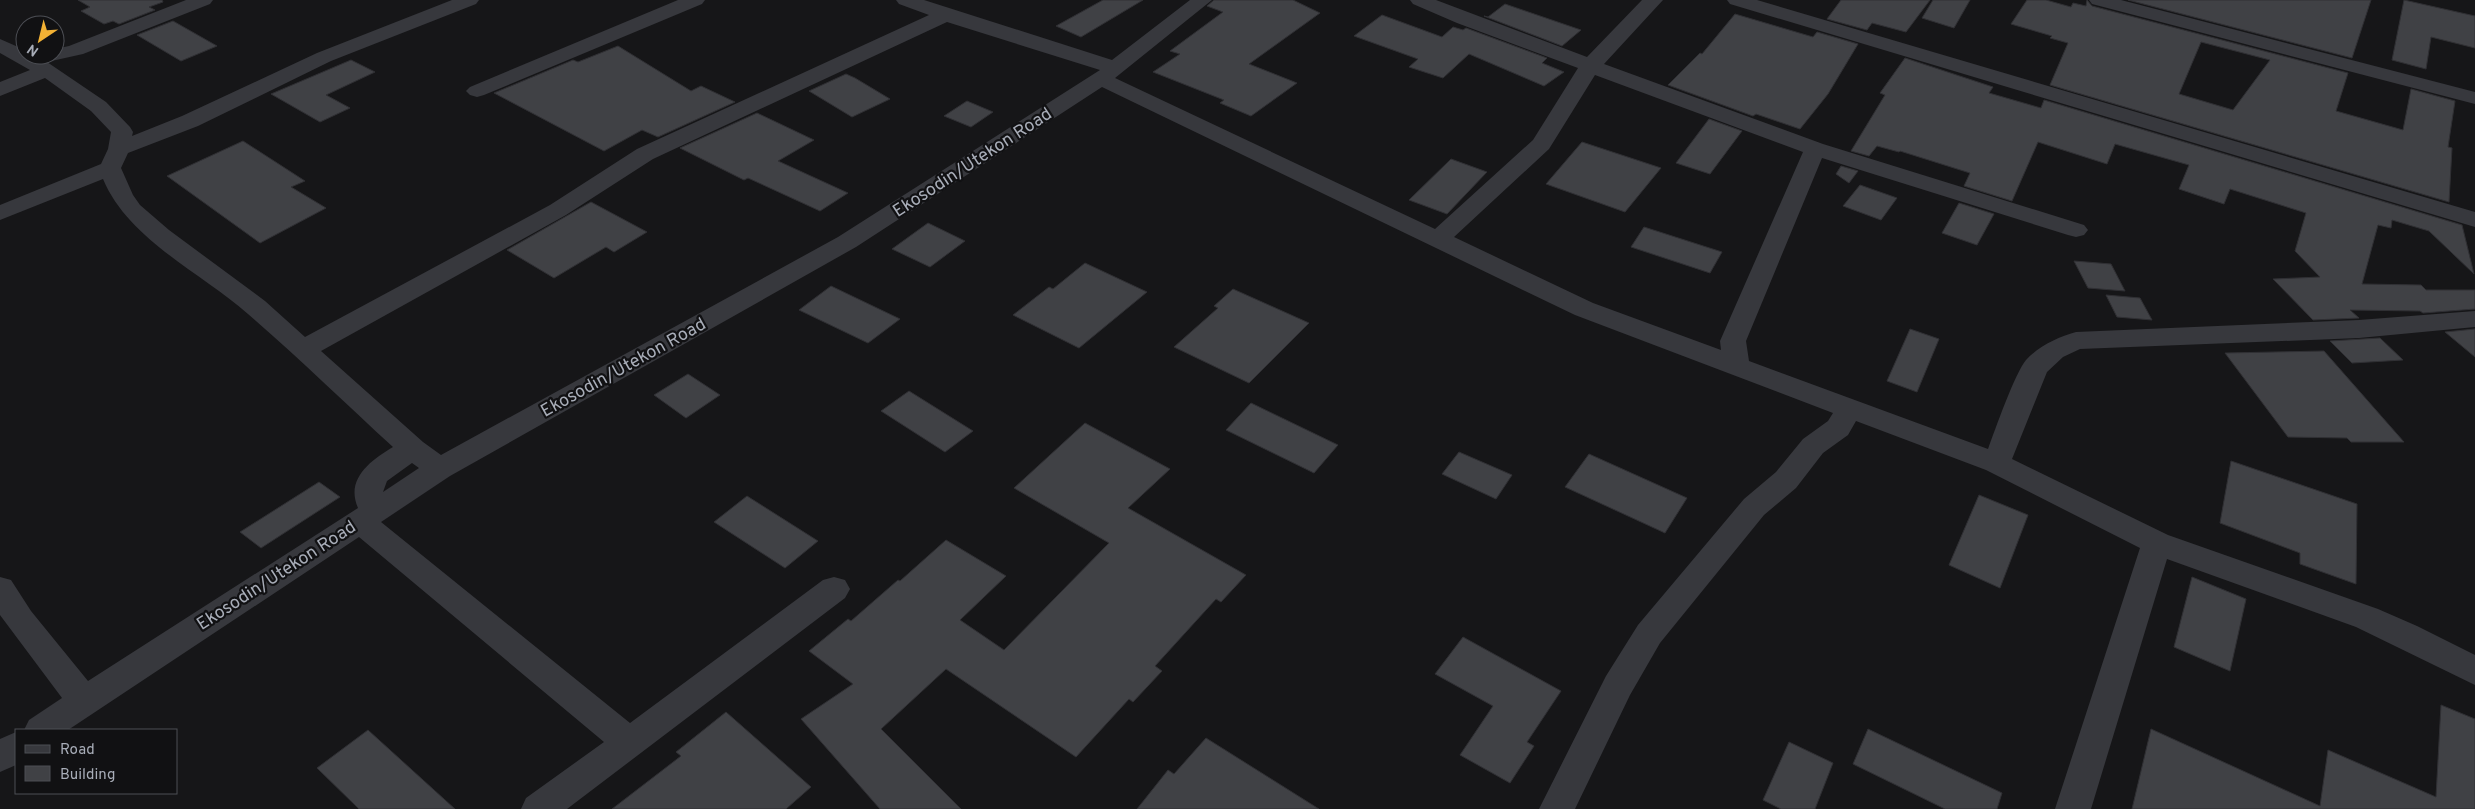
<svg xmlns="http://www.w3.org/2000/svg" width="2475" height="809" font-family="Overpass,sans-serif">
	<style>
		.building { fill: #404145; stroke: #303034; fill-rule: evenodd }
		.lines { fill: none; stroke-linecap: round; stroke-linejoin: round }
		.minor { fill: #37383d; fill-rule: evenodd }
		.labels { text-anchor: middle; stroke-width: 4.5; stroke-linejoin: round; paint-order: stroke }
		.street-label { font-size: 18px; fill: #a8adb8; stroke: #111113 }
	</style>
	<rect width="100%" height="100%" fill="#161618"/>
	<path class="building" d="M78 0H162L163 2 149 7 155 10 119 24 113 21 104 24 81 11 90 7Z
		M1103 0H1143L1081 37 1056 26Z
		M1214 0H1293L1320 13 1249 64 1297 83 1251 116 1220 103 1224 100 1153 72 1180 54 1170 51 1223 12 1207 6Z
		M1841 0H1930L1906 32 1872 23 1867 30 1827 19Z
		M1933 0H1970L1954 28 1922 18Z
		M2027 0H2046L2071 7 2073 3 2086 6 2087 0 2092 6 2348 73 2336 111 2403 130 2411 89 2455 101 2448 147 2452 148 2449 202 2050 85 2068 43 2050 38 2052 36 2011 24ZM2201 42 2270 60 2233 110 2179 94Z
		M2128 0H2371L2352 58Z
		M2404 0 2475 16V48L2431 37 2426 69 2392 60Z
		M1505 4 1581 30 1562 46 1484 16 1488 17Z
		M1735 14 1813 37 1817 32 1858 44 1828 94 1800 129 1756 114 1753 116 1668 85 1700 53 1702 54Z
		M1382 15 1442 37 1453 27 1463 30 1466 28 1547 58 1542 63 1564 72 1544 86 1469 54 1443 78 1409 67 1418 59 1354 36Z
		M173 21 217 46 181 61 137 35Z
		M618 46 691 91 701 86 735 102 658 137 642 130 604 151 494 93 573 60 578 62Z
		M1905 58 1993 87 1989 93 2041 108 2044 100 2462 225 2474 274 2429 231 2392 220 2391 228 2378 225 2362 284 2421 285 2426 290H2475V309L2423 313 2420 311 2350 310 2359 318 2313 320 2273 279 2320 277 2295 251 2306 213 2230 189 2224 204 2179 189 2189 165 2115 144 2107 164 2038 142 2012 201 1964 186 1970 173 1900 151 1899 152 1877 146 1869 156 1851 151 1885 95 1880 93Z
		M351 60 375 72 326 95 350 108 320 122 271 94Z
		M846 74 855 78 890 99 852 117 809 91Z
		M967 101 993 112 971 127 944 116Z
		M757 113 814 140 778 161 848 193 820 211 748 178 744 180 680 148Z
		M1709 119 1742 131 1710 174 1676 163Z
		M243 141 305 181 291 187 326 208 260 243 167 176Z
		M1582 142 1661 168 1625 212 1546 184Z
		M1451 159 1487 172 1447 214 1409 200Z
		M1841 166 1858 171 1849 183 1836 174Z
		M1860 185 1897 198 1881 220 1843 206Z
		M591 202 647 232 614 252 606 247 554 278 507 250Z
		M1959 203 1994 214 1977 245 1942 233Z
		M928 223 965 241 930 267 892 249Z
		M1644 227 1722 252 1710 273 1631 247Z
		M2074 261 2111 264 2125 291 2088 288Z
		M1085 263 1147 292 1079 348 1013 315 1049 287 1053 289Z
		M831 286 900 319 868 343 799 310Z
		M1233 289 1309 323 1249 383 1174 347 1218 308 1214 306Z
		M2106 295 2140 298 2152 320 2117 317Z
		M1910 329 1939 339 1917 392 1887 381Z
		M2475 329V357L2445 332Z
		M2380 338 2403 360 2352 363 2330 341Z
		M2324 351 2404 442H2351L2347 438 2288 437 2225 353Z
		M688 374 720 395 686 418 654 395Z
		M909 391 973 431 945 452 881 411Z
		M1251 403 1338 445 1314 473 1226 430Z
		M1085 423 1170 469 1128 508 1246 575 1221 602 1216 599 1155 666 1162 671 1133 702 1129 699 1076 757 946 669 881 729 961 809H880L801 719 853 684 809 651 848 619 851 621 898 580 900 581 946 540 1006 576 960 620 1004 650 1109 543 1014 488Z
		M1459 452 1512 475 1496 499 1442 474Z
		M1589 454 1687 498 1665 533 1565 487Z
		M2231 461 2357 504 2356 584 2300 564V553L2220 523Z
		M319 482 340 497 261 548 240 532Z
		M1979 495 2028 515 2000 588 1949 565Z
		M747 496 818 541 785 568 714 522Z
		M2192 577 2246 599 2230 671 2174 647Z
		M1463 637 1561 691 1527 742 1534 746 1510 783 1460 755 1493 706 1435 674Z
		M2441 705 2475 719V809H2132L2151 729 2320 806 2328 750 2436 797Z
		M726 712 811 787 786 809H612L681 756 676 752Z
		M1868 729 2002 793 1997 809H1945L1853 764Z
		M368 730 455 809H359L317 768Z
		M1206 738 1319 809H1137L1168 770 1174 774Z
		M1789 742 1833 763 1815 809H1781L1763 800Z"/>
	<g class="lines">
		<path class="minor" d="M186 0H213L210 4 83 54 47 62 106 102 130 127 133 132 132 136 182 116 317 53 452 0H479L476 4 331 61 198 126 128 153 121 168 133 195 140 205 169 230 265 301 305 337 550 205 637 149 929 15 899 4 896 0H924L1112 60 1190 0H1212L1115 78 1435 229 1533 140 1578 68 1457 23 1413 4 1410 0H1436L1587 57 1642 0H1663L1604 64 1823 144 2084 225 2088 230 2084 235 2076 237 2068 235 1822 158 1746 341 1749 361 1988 449C1995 430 2015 373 2026 360 2039 346 2058 337 2076 332L2359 320 2475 311V327L2359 338 2080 349 2063 357 2047 372 2012 459 2168 535 2378 609 2417 626 2475 655V685L2356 627 2167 559 2091 809H2055L2140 548 1986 470 1856 421 1848 435 1823 453 1796 488 1764 515 1660 643 1630 695 1575 809H1539L1606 676 1638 625 1744 499 1776 472 1803 439 1828 421 1833 413 1575 315 1102 87 856 247 450 476 381 522 630 723 823 580 834 577 845 580 850 589 845 598 567 809H521L526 798 604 742 359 537 68 730H24L29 720 62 698 0 615V577L11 580 31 611 88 681 358 508C345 479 371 460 393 447 345 403 298 357 248 314 200 272 128 239 103 179L0 220V205L101 164 108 149 111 132 91 111 45 78 0 96V82L30 70 0 53V39L25 50V55H55V49L69 46ZM947 22 1100 70 838 237 441 455 423 442 321 351 566 215 653 159ZM1595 75 1803 152 1720 341 1721 350 1593 303 1454 237 1549 149ZM412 463 419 468 383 492 387 481Z
			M678 0H705L702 4 484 95 477 97 470 95 466 91 470 87Z
			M1727 0H1757L2475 212V227L1730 4Z
			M2089 0H2121L2475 92V104L2092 4Z
			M16 732V765L0 772V739Z"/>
	</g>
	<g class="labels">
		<g class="street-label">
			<text transform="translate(972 162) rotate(-33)" y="6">Ekosodin/Utekon Road</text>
			<text transform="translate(623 367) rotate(-29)" y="6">Ekosodin/Utekon Road</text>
			<text transform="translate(276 575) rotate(-33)" y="6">Ekosodin/Utekon Road</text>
		</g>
	</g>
	<rect x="15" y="729" width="162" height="65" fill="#111113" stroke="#4d4f55"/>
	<rect x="25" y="745" width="25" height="8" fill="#37383d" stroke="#4d4f55"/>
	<text x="60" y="754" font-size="15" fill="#a8adb8">Road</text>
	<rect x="25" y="766" width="25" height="15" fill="#404145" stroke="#4d4f55"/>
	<text x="60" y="779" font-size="15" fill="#a8adb8">Building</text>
	<g transform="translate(40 40) rotate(215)"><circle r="24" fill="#111113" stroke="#4d4f55"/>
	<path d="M0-4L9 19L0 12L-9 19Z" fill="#f2b134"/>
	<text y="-8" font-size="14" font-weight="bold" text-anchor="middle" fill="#a8adb8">N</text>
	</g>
</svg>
